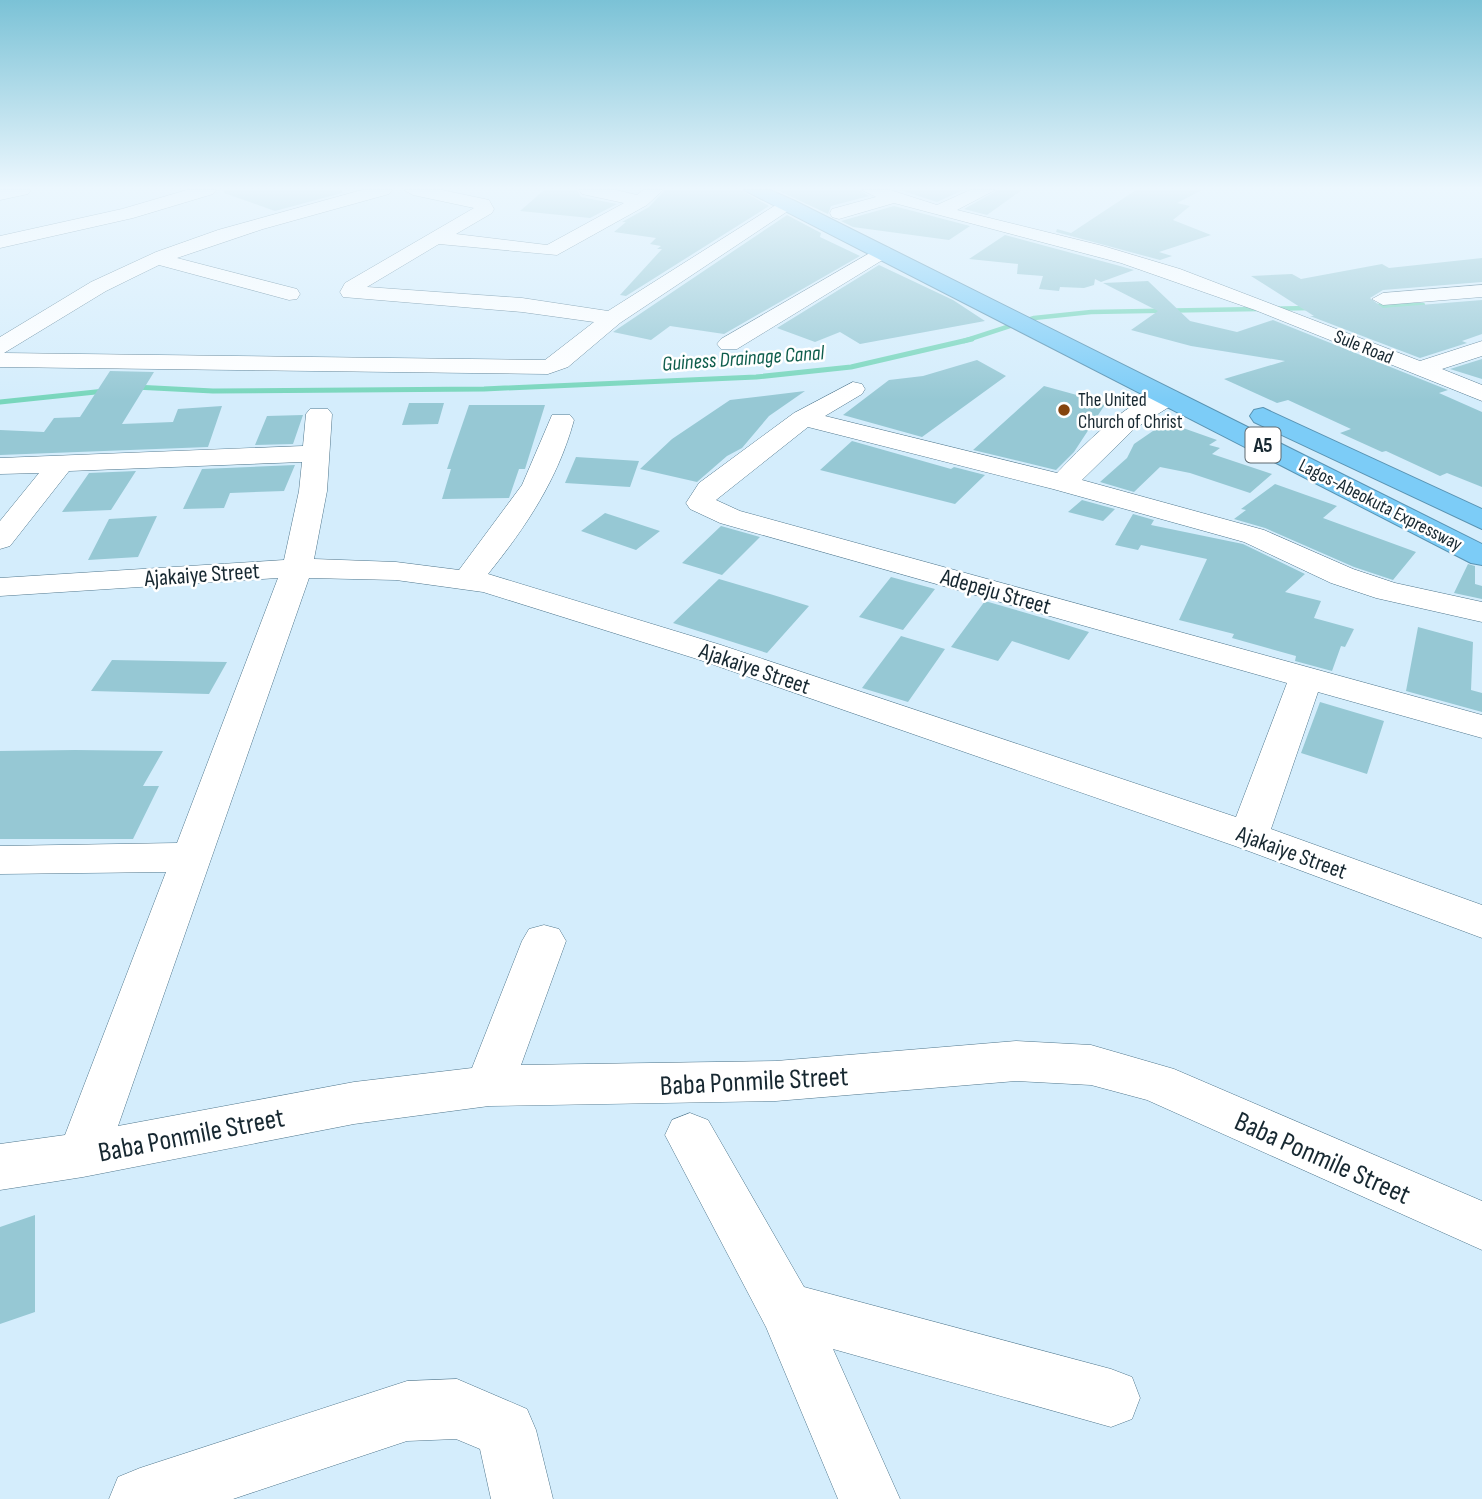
<svg xmlns="http://www.w3.org/2000/svg" width="1482" height="1499" font-family="'Sofia Sans Condensed',sans-serif">
	<style>
		.lines { fill: none; stroke-linecap: round; stroke-linejoin: round }
		.stream-far1 { stroke: #78d6bc; stroke-width: 4.5 }
		.stream { stroke: #78d6bc; stroke-width: 5 }
		.building { fill: #96c8d4 }
		.minor-casing { stroke: #50778d; stroke-width: 1 }
		.highway-casing { stroke: #5993b2; stroke-width: 2 }
		.minor { fill: #fff; fill-rule: evenodd }
		.highway { fill: #7cccf7; fill-rule: evenodd }
		.poi-dot { fill: #85440e; stroke: #fff; stroke-width: 2.5 }
		.labels { text-anchor: middle; stroke-width: 5; stroke-linejoin: round; paint-order: stroke }
		.far-street-label { font-size: 19px; fill: #172831; stroke: #fff }
		.far-poi-label { font-size: 19px; fill: #172831; stroke: #fff; text-anchor: start }
		.far-water-label { font-size: 21px; font-style: italic; fill: #0f5e4d; stroke: #fff }
		.shield { fill: #fff; stroke: #5d686f; stroke-width: 2 }
		.shield-label { font-size: 21px; font-weight: bold; fill: #172831 }
		.street-label { font-size: 23px; fill: #172831; stroke: #fff }
		.near-street-label { font-size: 28px; fill: #172831; stroke: #fff }
	</style>
	<rect width="100%" height="100%" fill="#d4edfc"/>
	<g class="lines">
		<path class="stream-far1" d="M1373 306 1423 305
			M964 341 1034 318 1091 312 1311 308"/>
		<path class="stream" d="M135 387 213 391 484 389 756 377 851 367 972 339
			M0 402 105 391"/>
	</g>
	<path class="building" d="M224 190H342V193L275 211 224 193Z
		M544 190H577L581 197 617 204 590 218 520 211Z
		M665 190H741L769 206 626 296 620 295 662 249H657L661 246 650 244 656 238 614 232 626 222H622L649 207Z
		M777 190H859L869 196 831 206 828 214Z
		M900 190H963L937 202Z
		M998 190H1022L987 215 964 209Z
		M1136 190H1202L1177 203 1190 206 1173 220 1211 235 1159 252 1172 256 1160 260 1056 232 1057 229 1071 233Z
		M894 206 970 226 949 240 853 227 841 221Z
		M787 215 821 233 820 237 860 256 724 334 670 326 651 340 613 332Z
		M1005 235 1120 266 1134 270 1101 282 1095 279 1094 285 1084 288 1060 287 1059 291 1039 289 1043 276 1017 274 1018 264 969 259Z
		M1482 258V282L1383 290 1370 298 1383 308 1482 300V334L1462 341 1467 343 1420 358 1310 316H1314L1251 276 1292 274 1301 279 1382 264 1389 268Z
		M879 265 953 300 985 321 860 344 840 332 815 342 777 328Z
		M1148 281 1190 321 1237 332 1273 320 1448 390 1439 393 1482 412V487L1447 473 1440 476 1386 451 1382 452 1340 433 1351 429 1288 400 1277 403 1224 379 1285 361 1191 346 1131 330 1158 311 1103 283Z
		M1482 359V379L1450 369Z
		M977 360 1006 376 922 437 843 415 889 380 923 376Z
		M110 371 154 372 122 424 173 422 178 409 222 406 208 447 0 455V430L44 432 54 418 80 417Z
		M1044 386 1106 403 1074 452 1056 470 973 450Z
		M805 391 769 416 742 448 727 456 697 482 640 469 672 439 730 400Z
		M409 403H444L438 424 402 425Z
		M469 405H545L525 469H519L509 498 442 499 451 469H447Z
		M303 415 293 444 255 445 267 416Z
		M1166 422 1217 440 1209 445 1220 448 1212 454 1272 474 1250 493 1190 473 1160 467 1134 492 1100 482 1127 458 1134 444Z
		M852 441 951 469 954 467 985 475 955 504 820 470Z
		M576 457 639 461 630 487 565 483Z
		M295 465 284 491 230 493 224 508 183 509 202 469Z
		M136 471 111 510 62 512 89 473Z
		M1275 484 1337 506 1323 518 1416 552 1393 580 1354 567 1265 528 1234 519 1246 510 1241 509Z
		M1082 500 1115 509 1103 521 1068 512Z
		M605 513 660 531 636 550 581 531Z
		M1133 514 1154 520 1151 525 1243 544 1305 574 1285 592 1321 601 1314 618 1354 629 1345 647 1341 646 1332 671 1295 661 1296 656 1232 638 1234 634 1179 620 1207 559 1141 545 1138 550 1115 545Z
		M157 516 138 557 88 560 109 519Z
		M721 526 760 537 722 575 682 563Z
		M1468 564 1475 566V584L1482 586V599L1454 593Z
		M891 577 935 589 903 630 859 617Z
		M719 579 770 594 809 606 767 653 673 623Z
		M985 601 1047 619 1089 632 1069 660 1012 641 998 661 951 647Z
		M1418 627 1473 642 1471 690 1482 693V712L1406 691Z
		M901 636 945 649 908 702 862 688Z
		M112 660 227 662 209 694 91 691Z
		M1320 702 1384 721 1367 774 1301 753Z
		M75 750 163 751 143 786H159L133 839H0V751Z
		M35 1215V1312L0 1324V1227Z"/>
	<g class="lines">
		<g class="minor-casing">
			<path id="minor" d="M0 190H31L28 194 0 200Z
				M187 190H216L213 194 133 218 0 248V236L122 209Z
				M362 190H392L389 194 263 229 177 258 297 289 300 294 297 299 289 300 159 265 106 291 4 353 545 360 594 322 522 312 343 297 340 292 345 283 474 208 413 195 404 190H442L489 200 494 209 492 213 456 234 547 245 624 203 582 194 579 190H616L637 195 643 190H663L647 205 557 255 439 244 367 287 522 298 608 311 782 201H794L797 205 620 323 568 367 548 374 0 367V337L91 282 156 252 218 230Z
				M862 190H890L937 205 970 190H995L957 210 1103 246 1180 269 1420 361 1482 341V356L1442 369 1482 385V401L1255 310 1121 263 894 203 839 219 832 217 830 213 832 209 876 197Z
				M882 246 889 248 892 252 889 256 737 349H721L717 344 721 339Z
				M1482 285V297L1383 305 1372 299 1383 293Z
				M853 382 862 384 865 389 862 394 825 416 1057 473C1080 449 1142 383 1177 392L1180 397 1177 402 1134 429 1082 480 1264 530 1353 569 1395 583 1482 602V622L1376 598 1331 583 1244 542 1053 489 808 427 716 500 740 511 1482 715V738L1318 692 1271 829 1482 905V938L1235 846 697 659 483 592 396 580 309 578 118 1126 354 1082 472 1068 522 941 529 929 544 925 559 929 566 941 521 1065 776 1061 1016 1041 1091 1045 1174 1069 1482 1201V1250L1147 1100 1091 1085 1016 1081 776 1101 489 1106 354 1124 83 1177 0 1190V1144L65 1135 166 872 0 874V846L177 843 278 578 0 596V578L284 560 299 491 302 462 69 471 10 546 0 549V521L39 473 0 474V458L303 446 306 414 310 409H328L332 414 327 491 314 559 396 562 459 570 522 485 552 415H570L574 420C558 479 526 527 488 574L721 645 1236 817 1287 683 720 523 690 509 686 503 699 483 794 413Z
				M690 1113 708 1120 804 1287 1111 1369 1132 1377 1140 1398 1132 1419 1111 1427 833 1349 900 1499H838L766 1327 665 1135 672 1120Z
				M457 1379 527 1409 536 1430 553 1499H491L480 1449 456 1439 407 1441 233 1499H109L118 1477 140 1468 407 1381Z"/>
		</g>
		<g class="highway-casing">
			<path id="highway" d="M744 190H770L795 201 1482 544V565L1471 563Z
				M1263 408 1482 509V529L1254 422 1250 416 1254 410Z"/>
		</g>
		<use href="#minor" class="minor"/>
		<use href="#highway" class="highway"/>
	</g>
	<linearGradient id="sky" x2="0" y2="1"><stop stop-color="#7bc2d6"/><stop offset="0.47" stop-color="#ecf7fe"/><stop offset="1" stop-color="#ecf7fe" stop-opacity="0"/></linearGradient>
	<rect width="1482" height="400" fill="url(#sky)"/>
	<circle class="poi-dot" cx="1064" cy="410" r="7"/>
	<g class="labels">
		<g class="far-street-label">
			<text transform="translate(1364 346) rotate(22)" y="7">Sule Road</text>
			<text transform="translate(1381 504) rotate(27)" y="7">Lagos-Abeokuta Expressway</text>
		</g>
		<g class="far-poi-label">
			<text x="1078" y="406">The United<tspan x="1078" dy="22">Church of Christ</tspan></text>
		</g>
		<g class="far-water-label">
			<text transform="translate(743 358) rotate(-4)" y="7">Guiness Drainage Canal</text>
		</g>
		<rect class="shield" x="1245.5" y="427.5" width="35" height="35" rx="5"/>
		<g class="shield-label">
			<text x="1263" y="452">A5</text>
		</g>
		<g class="street-label">
			<text transform="translate(202 574) rotate(-4)" y="8">Ajakaiye Street</text>
			<text transform="translate(996 591) rotate(16)" y="8">Adepeju Street</text>
			<text transform="translate(755 668) rotate(19)" y="8">Ajakaiye Street</text>
			<text transform="translate(1292 852) rotate(20)" y="8">Ajakaiye Street</text>
		</g>
		<g class="near-street-label">
			<text transform="translate(754 1080) rotate(-3)" y="10">Baba Ponmile Street</text>
			<text transform="translate(191 1134) rotate(-11)" y="10">Baba Ponmile Street</text>
			<text transform="translate(1323 1157) rotate(24)" y="10">Baba Ponmile Street</text>
		</g>
	</g>
</svg>
